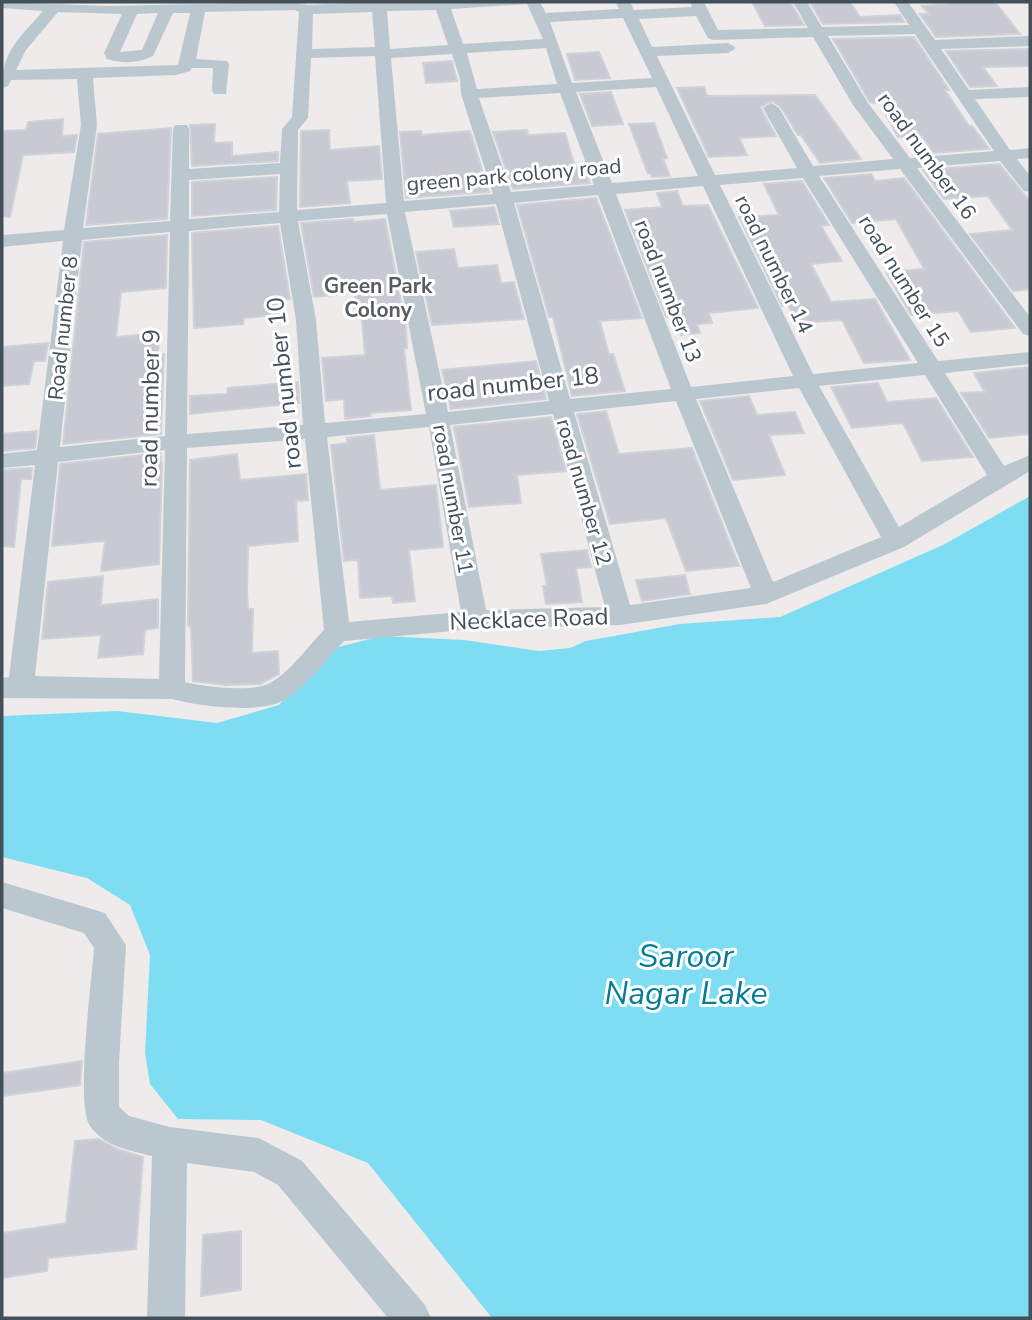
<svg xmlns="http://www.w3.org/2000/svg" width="1032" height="1320" font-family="'Nunito Sans',sans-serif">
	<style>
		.water { fill: #7eddf2 }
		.building { fill: #c7cad2; stroke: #cfd2d8; stroke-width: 2 }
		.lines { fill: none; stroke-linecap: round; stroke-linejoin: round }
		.minor { fill: #bbc7cf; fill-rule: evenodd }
		.labels { text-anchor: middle; stroke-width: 6; stroke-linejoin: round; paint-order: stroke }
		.far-street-label { font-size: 21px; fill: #43505a; stroke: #fff }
		.far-neighbourhood-label { font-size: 21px; font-weight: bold; fill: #585c61; stroke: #fff }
		.street-label { font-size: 24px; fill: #43505a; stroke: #fff }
		.near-water-label { font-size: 32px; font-style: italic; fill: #047c96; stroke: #fff }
	</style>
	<rect width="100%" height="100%" fill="#efebeb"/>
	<path class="water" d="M1030 496V1318H492L368 1163 261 1120 178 1119 150 1084 145 1053 150 955 130 905 87 878 2 857V716L117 711 217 723 279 705 331 649 381 636 464 640 539 651 570 648 586 641 680 624 780 617 943 545Z"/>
	<path class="building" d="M752 2H790L804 25 765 26Z
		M810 2H850L860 17 900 15 904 22 823 24Z
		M946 2H995L1020 34 936 37 920 14H929L922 6 948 4Z
		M914 37 949 90H945L969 126H972L989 149 933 153 922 136 898 137 880 104 870 102 833 39Z
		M1030 49V66L983 67 997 86 970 87 946 51Z
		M599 52 610 78 575 80 567 54Z
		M452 61 457 81 426 83 423 63Z
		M704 87 707 96 815 95 861 159 820 163 801 135H798L781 107 772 101 760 107 776 136 739 138 747 155 709 157 677 88Z
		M611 92 623 124 592 126 580 94Z
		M63 119 62 136 77 135 74 152 23 155 10 217 2 216V131L26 130 28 122Z
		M654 123 667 158 663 159 670 176 652 177 651 173 648 174 629 124Z
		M215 124 214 143 232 142V156L278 152V161L192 166 190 125Z
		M171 128 167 219 86 225 98 134Z
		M329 130 330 150 379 146 382 179 347 181 350 203 300 207 301 131Z
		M527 130 528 135 565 133 575 167 584 166 590 183 513 189 493 132Z
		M421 131 422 135 470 131 489 192 406 198 400 132Z
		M999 164 1030 201V289L1013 291 970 234 1012 230 988 196 944 199 923 170Z
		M871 174 875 181 904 178 1015 328 971 332 958 311 911 315 886 272 924 269 896 219 852 223 824 178Z
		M277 177 276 210 192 216V182Z
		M802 181 829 225 821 226 842 261 811 264 831 302 875 299 910 360 864 363 842 320 798 323 788 305 782 306 739 217 779 215 764 184Z
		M677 191 683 206 708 205 758 308 709 313 712 323 697 324 700 333 681 335 674 316 666 317 625 210 662 207 657 193Z
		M596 198 642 318 600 321 609 355 613 354 625 391 572 396 553 317H549L517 205Z
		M494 207 499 224 454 227 450 211Z
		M353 219V222L385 219 406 327 407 348 404 349 411 410 370 413 371 416 345 419 344 399 326 401 322 358 365 355 361 309 358 310 354 293 314 297 301 223Z
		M278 226 290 299 276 300 278 315 244 318 243 324 194 328 192 233Z
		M167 235 166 288 121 292 116 337 159 333 158 354H164L161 434 63 444 84 242Z
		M454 249 458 268 497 265 501 283 514 282 524 319 432 325 416 252Z
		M48 343 45 361H34L29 384 2 386V347Z
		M536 361 546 399 451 409 442 370Z
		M1030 367V434L989 438 961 393 985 392 974 373Z
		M298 382 299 403 190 414V396L227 394 228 388Z
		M878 383 887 402 936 398 973 457 922 461 903 423 852 428 831 387Z
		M749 396 757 415 795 412 804 433 769 435 785 475 733 480 700 401Z
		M606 411 619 454 692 448 739 566 686 571 666 518 610 524 577 414Z
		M551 417 566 471 517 475 521 503 469 507 454 427Z
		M37 431 35 448 2 451V434Z
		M374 435 380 490 436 485 443 547 409 550 415 601 393 603 392 596 360 598 358 560 344 561 331 445 347 443V438Z
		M160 453 162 464 159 564 101 571 105 541 52 546 60 464Z
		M237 454 240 480 306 474 308 500 296 501 298 541 248 546 247 591 248 609H253L252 653 278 651 279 674 260 684 226 685 193 681 191 628 188 625 190 460Z
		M32 468 31 479H21L14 547 2 546V470Z
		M587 550 591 567 576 568 582 602 546 604 543 586H547L541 554Z
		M685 575 690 594 642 601 636 580Z
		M103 576 101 605 158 599V628L145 630 143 654 98 658 101 635 42 639 48 582Z
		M82 1061 80 1085 2 1096V1073Z
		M99 1139 117 1149 143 1157 136 1249 48 1258 47 1271 2 1278V1233L66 1223 75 1141Z
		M241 1231V1290L201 1296 203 1235Z"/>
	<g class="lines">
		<path class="minor" d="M2 2 107 6 291 2 308 5 374 2H540L546 13 619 9 616 2H630L634 10 692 7 690 2H704L718 30 808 28 793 2H807L822 27 909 25 894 2H908L935 40 1030 36V46L941 49 969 90 1030 87V97L975 99 1010 150 1030 148V158L1017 159 1030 176V192L1024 191 1000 161 917 168 1030 317V336L1023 334 900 169 819 176 938 361 1030 352V364L945 373 1004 466 1030 455V471L904 547 766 604 620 625 475 629 344 641C326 661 308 684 286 699 263 715 198 706 172 699L2 698V678L9 677 35 465 2 468V454L37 450 63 241 2 247V235L64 230 81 125 77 79 11 80 8 86 2 88C2 50 20 38 43 11L2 8ZM527 4 543 39 463 44 451 9ZM295 10 299 12 292 117 282 129 280 163 189 169V129L187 125H175L173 129 170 221 83 228 97 125 93 78 176 75 190 71 192 68H213L212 91 214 94H226L229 64 227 61 196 59 205 12ZM436 10 448 45 390 49 387 11ZM58 12 122 14 104 53 107 59C122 64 139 63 153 56L173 13H190L178 65 16 70 26 50ZM372 12 375 47 312 49 313 14ZM158 13 142 50 120 52 137 14ZM696 16 708 38 713 40 813 37 853 105 893 159 813 166 779 108 771 103 763 108 797 168 715 175 657 56 728 53 736 48 728 43 652 47 639 19ZM623 18 652 78 572 83 550 22ZM915 34 922 45 994 151 910 158 868 103 828 36ZM546 48 557 84 477 89 467 53ZM452 54 460 79 461 94 493 194 404 201 391 58ZM375 56 386 203 297 210 298 130 308 118 311 58ZM656 87 698 176 612 183 576 92ZM560 93 594 185 511 192 479 98ZM280 174 279 212 189 219V180ZM803 178 918 363 813 374 720 185ZM703 186 793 376 691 387 616 194ZM598 195 671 389 570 399 514 203ZM496 204 549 401 448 412 405 212ZM387 214 426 414 325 423 316 320 298 221ZM280 223 296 320 303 425 187 434 189 231ZM170 232 165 436 60 447 82 240ZM925 375 987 475 899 527 819 386ZM799 388 881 537 773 582 696 399ZM676 401 751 588 630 605 574 412ZM553 414 605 607 486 610 450 425ZM429 427 461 612 349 622 327 437ZM305 439 324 630C308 646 289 674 268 684 251 692 204 687 185 682L187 448ZM165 450 159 679 35 676 58 462Z
			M2 882 105 913 126 945 119 1062V1107L129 1116 170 1127 259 1138 302 1161 425 1305 431 1318H388L278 1185 254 1172 187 1163 185 1318H147L152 1156C129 1150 105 1147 90 1126 75 1105 92 979 94 948L84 933 2 908Z"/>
	</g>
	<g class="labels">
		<g class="far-street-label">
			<text transform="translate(927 156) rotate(54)" y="7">road number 16</text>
			<text transform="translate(514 175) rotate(-5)" y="7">green park colony road</text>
			<text transform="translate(774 264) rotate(64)" y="7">road number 14</text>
			<text transform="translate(904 281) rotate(58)" y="7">road number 15</text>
			<text transform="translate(668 291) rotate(69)" y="7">road number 13</text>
			<text transform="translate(63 328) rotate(-84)" y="7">Road number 8</text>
			<text transform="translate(584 492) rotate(74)" y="7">road number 12</text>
			<text transform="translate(453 499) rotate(80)" y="7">road number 11</text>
		</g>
		<g class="far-neighbourhood-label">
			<text x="378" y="293">Green Park<tspan x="378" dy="24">Colony</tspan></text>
		</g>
		<g class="street-label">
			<text transform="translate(284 383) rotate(-96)" y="8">road number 10</text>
			<text transform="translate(513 384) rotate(-6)" y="8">road number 18</text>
			<text transform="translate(150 408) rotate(-89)" y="8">road number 9</text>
			<text transform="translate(529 619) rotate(-2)" y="8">Necklace Road</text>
		</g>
		<g class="near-water-label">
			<text x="686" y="967">Saroor<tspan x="686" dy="37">Nagar Lake</tspan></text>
		</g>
	</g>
	<rect width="1032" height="1320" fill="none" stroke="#43505a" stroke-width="7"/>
</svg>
